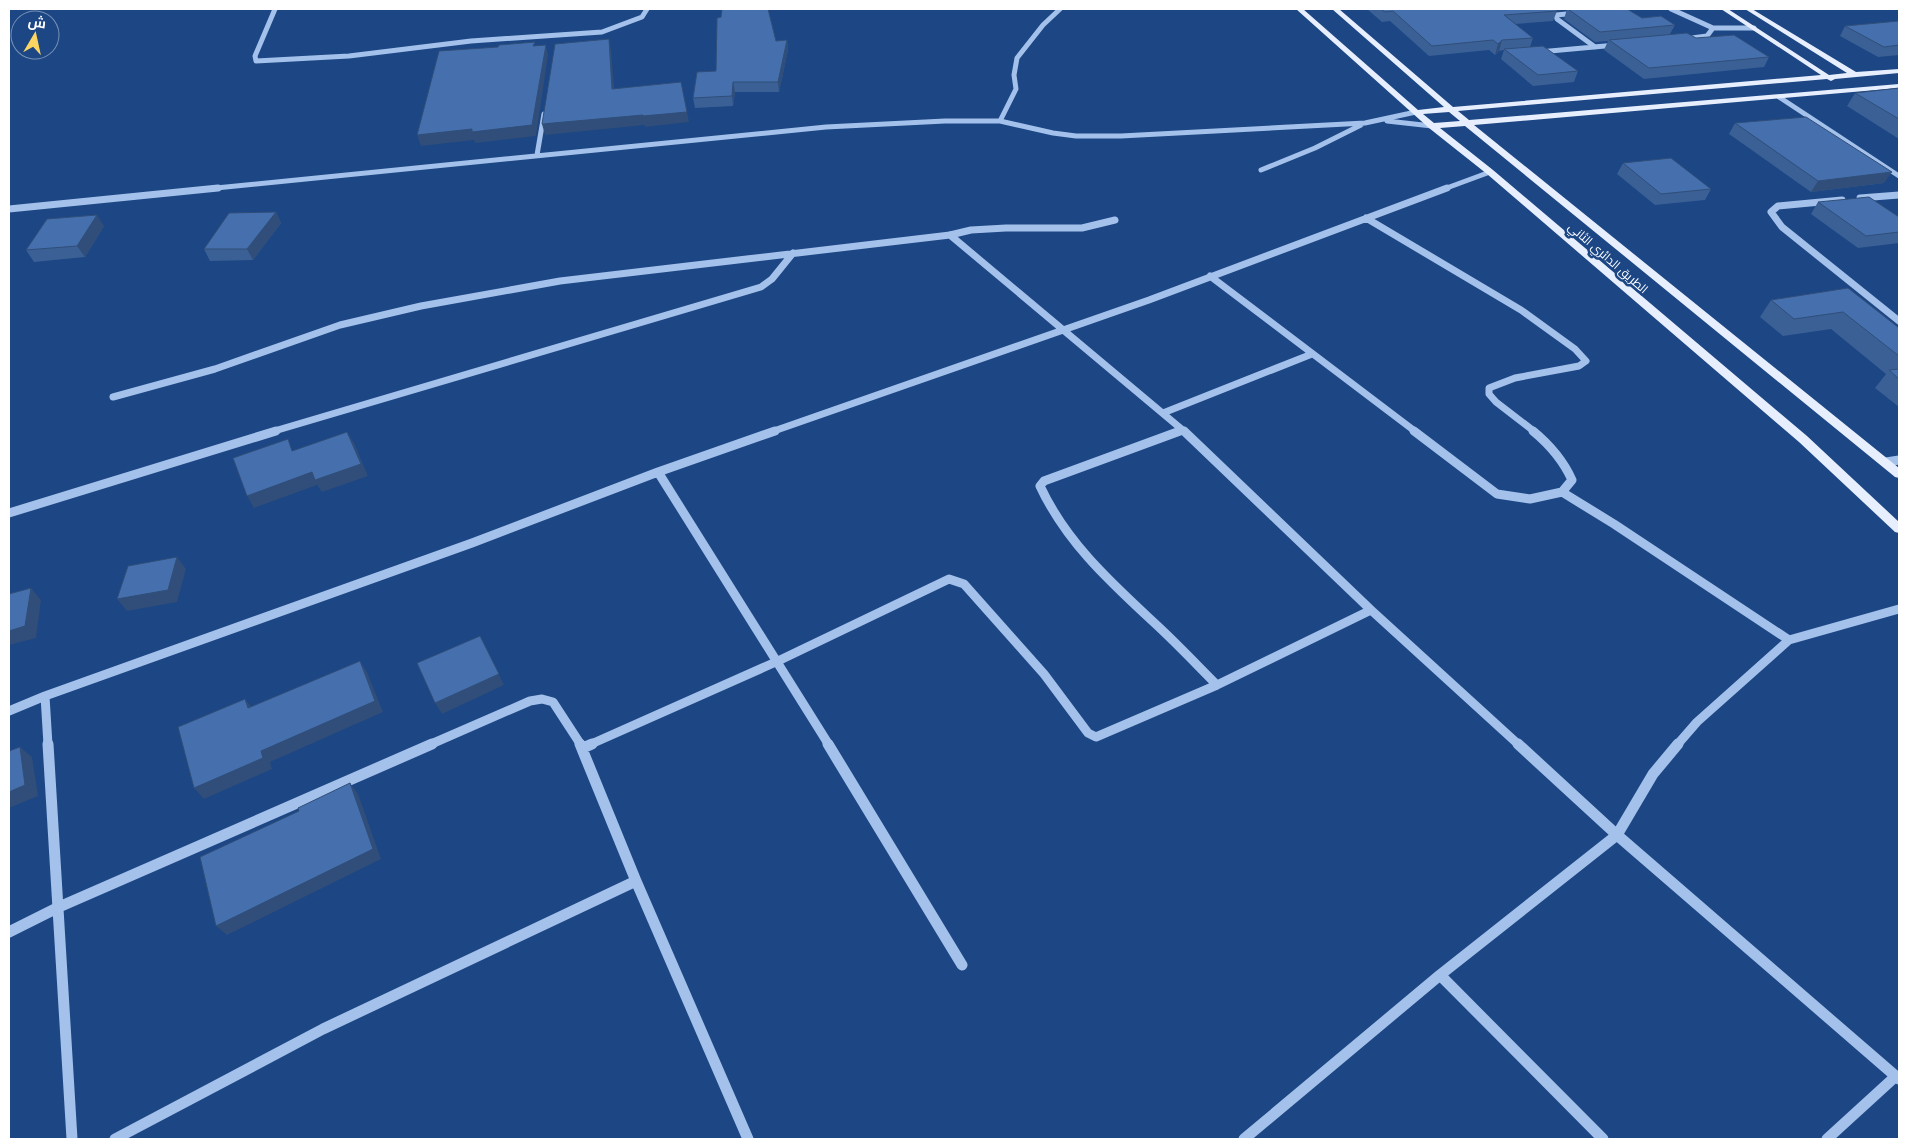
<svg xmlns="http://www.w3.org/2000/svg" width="1908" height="1148" font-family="Karla,Cairo,sans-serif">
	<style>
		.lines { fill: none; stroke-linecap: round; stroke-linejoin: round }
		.minor-far3 { stroke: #a3c1ea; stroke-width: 5 }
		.minor-far2 { stroke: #a3c1ea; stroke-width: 7 }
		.minor-far1 { stroke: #a3c1ea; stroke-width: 9 }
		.minor { stroke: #a3c1ea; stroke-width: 11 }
		.major { fill: #e7effe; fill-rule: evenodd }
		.wall { fill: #3b6095 }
		.shaded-wall { fill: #304e79 }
		.building { fill: #4570ad; stroke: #304e79 }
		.labels { text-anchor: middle; stroke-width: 5; stroke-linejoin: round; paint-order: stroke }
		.far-street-label { font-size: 12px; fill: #fff; stroke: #1c4684 }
	</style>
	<rect width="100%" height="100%" fill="#1c4684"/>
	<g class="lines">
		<path class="minor-far3" d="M275 9 255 56 256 61 349 56 471 41 602 32 642 17 647 9
			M1671 9 1713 28H1754
			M1577 13 1556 15 1557 19 1595 47
			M1684 39 1707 36 1713 28
			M1539 52 1616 45
			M1779 97 1899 176
			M1000 121 1016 89 1014 75 1017 58 1043 25 1060 9
			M1387 121 1432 126
			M537 155 544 114
			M1261 170 1315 148 1361 125
			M206 189 826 127 945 121H1000L1053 133 1076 136H1121L1365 123 1416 112
			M1444 189 1490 172"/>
		<path class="minor-far2" d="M1860 198 1899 195
			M1842 200 1778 206 1771 212 1782 227 1899 321
			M9 209 218 188
			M1366 218 1521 310 1575 349 1586 361 1579 366 1515 378 1489 388V394L1496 402 1535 432
			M950 235 1185 432
			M1210 276 1416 432
			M113 397 215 369 340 325 421 306 560 281 950 235 971 230 1006 228H1082L1115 220
			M1163 413 1312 354
			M271 432 761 287 772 279 793 253
			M771 432 1149 300 1447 188
			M1177 432 1183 430"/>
		<path class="minor-far1" d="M1180 431 1044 481 1040 486C1068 546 1116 587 1163 631 1181 648 1199 667 1217 685
			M1184 431 1371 610 1519 745
			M1414 431 1497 494 1530 499 1562 492 1614 524 1789 640
			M1533 431C1550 445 1563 460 1572 480L1562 492
			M1886 462 1899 460
			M658 472 829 745
			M9 513 276 431
			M45 696 48 745
			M9 711 45 696 472 543 658 472 775 431
			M429 745 530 701 542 699 553 702 581 745
			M589 745 778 661 949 579 964 584 1044 674 1088 733 1096 737 1217 685 1371 610
			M1677 745 1697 722 1789 640 1899 609"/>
		<path class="minor" d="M48 744 72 1139
			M580 744 636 881 748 1139
			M828 744 962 965
			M1518 744 1617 835 1899 1079
			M583 748 592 744
			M9 932 59 907 432 744
			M1440 975 1603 1139
			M115 1139 323 1029 636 881
			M1244 1139 1440 975 1617 835 1653 774 1678 744
			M1827 1139 1896 1076"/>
		<path class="major" d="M1296 9H1303L1418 110 1444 107 1332 9H1339L1453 107 1821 75 1721 9H1728L1829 75 1847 73 1745 9H1752L1856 72 1899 69V73L1835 79 1831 81 1827 79 1458 111 1469 120 1899 84V88L1474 125 1899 468V478L1895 477 1465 126 1440 128 1493 170 1807 436 1899 522V533L1895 532 1799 442 1487 174 1429 128ZM1449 112 1460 121 1434 123 1423 114Z"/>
	</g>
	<path class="wall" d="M1367 9H1627L1642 18 1675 25 1670 34 1696 38 1769 57 1764 67 1644 79 1604 50 1608 41 1595 42 1564 19 1567 9 1557 11 1553 21 1515 24 1533 38 1530 47 1578 71 1574 82 1533 86 1501 59 1504 50 1499 51 1495 55 1489 50 1429 56 1390 21 1382 22Z
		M1899 21V55L1878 57 1840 36 1845 26Z
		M787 40 788 50 779 92H735L733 106 695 108 693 98 716 71 776 41Z
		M1899 89V139L1847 106 1855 93Z
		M1735 123 1884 183 1811 192 1729 134Z
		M1623 163 1711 189 1705 200 1655 205 1617 174Z
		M1818 202 1899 217V243L1858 248 1811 214Z
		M276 212 281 223 253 260 210 261 204 249Z
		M104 226 85 257 34 262 26 250Z
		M1848 288 1899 328V407L1875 388 1886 374 1831 329 1783 336 1760 317 1771 300Z"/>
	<path class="shaded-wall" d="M1554 9H1574L1555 11Z
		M609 39 611 49 615 100 612 89Z
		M787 40 788 50 779 92 778 82Z
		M1502 40 1499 51 1495 55 1498 44Z
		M546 45 548 55 536 136 475 143 474 140 421 146 417 135Z
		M733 82 735 92 733 106 732 96Z
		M687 112 689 122 645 127V125L545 135 542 124 643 115Z
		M1892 172 1884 183 1811 192 1818 181Z
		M276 212 281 223 253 260 247 249Z
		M97 215 104 226 85 257 77 246Z
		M347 432 354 443 368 476 322 492 317 485 254 508 247 496Z
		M177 557 186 569 177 602 127 611 117 599Z
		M31 588 41 600 36 638 9 645V631Z
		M480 636 504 685 442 714 435 703Z
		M360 661 367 672 383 712 270 762 272 769 204 799 194 788 261 751Z
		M245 699 254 710 248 708Z
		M20 747 32 757 38 796 9 808V792Z
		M350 783 358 794 381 859 227 935 216 926Z"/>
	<path class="building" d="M722 9H768L776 41 787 40 778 82H733L732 96 693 98 697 72 716 71 717 18 721 17Z
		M1381 9H1557V11L1504 15 1533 38 1502 40 1498 44 1493 40 1432 46 1393 11 1385 12Z
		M1568 9H1627L1642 18 1661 16 1675 25 1600 32Z
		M1899 21V45L1884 47 1845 26Z
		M1687 33 1696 38 1734 35 1769 57 1649 68 1609 40Z
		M609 39 612 89 681 82 687 112 643 116V115L542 124 555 44Z
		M535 42 533 46 546 45 532 125 472 132V129L417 135 439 51 498 47 499 45Z
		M1543 46 1578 71 1538 75 1504 49Z
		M1899 88V119L1855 93Z
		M1806 117 1892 172 1818 181 1735 123Z
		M1671 158 1711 189 1661 194 1623 163Z
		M1869 197 1899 217V232L1866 236 1818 202Z
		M276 212 247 249H204L229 213Z
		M97 215 77 246 26 250 47 219Z
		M1848 288 1899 328V356L1843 312 1794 319 1771 300Z
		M1899 369V379L1889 370Z
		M347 432 361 464 315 480 312 472 247 496 233 458 288 439 292 451Z
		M177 557 168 590 117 599 128 566Z
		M31 588 25 626 9 631V594Z
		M480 636 499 674 435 703 417 663Z
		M360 661 375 701 261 751 263 758 194 788 178 727 245 699 248 708Z
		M20 747 25 785 9 792V751Z
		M350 783 373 849 216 926 200 857 299 811 298 808Z"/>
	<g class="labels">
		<g class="far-street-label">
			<text transform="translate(1608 258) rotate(41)" y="4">الطريق الدائري الثاني</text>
		</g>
	</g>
	<rect width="1908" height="1148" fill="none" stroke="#ffffff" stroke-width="20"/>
	<g transform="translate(35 35) rotate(9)"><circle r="24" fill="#1c4684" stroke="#7790b5"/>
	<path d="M0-4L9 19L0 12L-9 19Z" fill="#fbd461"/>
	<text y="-8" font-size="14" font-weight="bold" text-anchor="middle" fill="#ffffff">ش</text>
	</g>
</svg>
